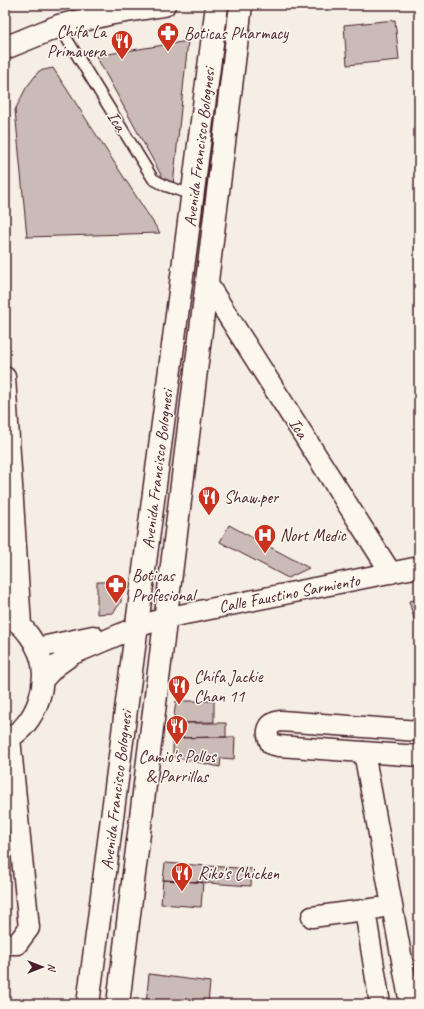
<svg xmlns="http://www.w3.org/2000/svg" width="424" height="1009" font-family="Caveat,sans-serif">
	<style>
		.building { fill: #cabbb6; stroke: #4a1f2b }
		.lines { fill: none; stroke-linecap: round; stroke-linejoin: round }
		.lane-casing { stroke: #4a1f2b; stroke-width: 13 }
		.street-casing { stroke: #4a1f2b; stroke-width: 23 }
		.primary-casing { stroke: #4a1f2b; stroke-width: 25 }
		.lane { stroke: #fbf7ec; stroke-width: 10 }
		.street { stroke: #fbf7ec; stroke-width: 20 }
		.primary { stroke: #fbf7ec; stroke-width: 22 }
		.labels { text-anchor: middle; stroke-width: 3; stroke-linejoin: round; paint-order: stroke }
		.poi-label { font-size: 17px; fill: #4a1f2b; stroke: #fbf7ec; text-anchor: start }
		.street-label { font-size: 17px; fill: #4a1f2b; stroke: #fbf7ec }
	</style>
	<rect width="100%" height="100%" fill="#f4eee4"/>
	<filter id="ink" filterUnits="userSpaceOnUse"><feTurbulence type="fractalNoise" baseFrequency=".025" numOctaves="2"/><feDisplacementMap in="SourceGraphic" scale="8" xChannelSelector="R" yChannelSelector="G"/><feConvolveMatrix kernelMatrix="1 2 1 2 8 2 1 2 1" color-interpolation-filters="sRGB"/></filter>
	<g filter="url(#ink)">
		<path class="building" d="M395 20 399 60 347 65 344 25Z
			M188 41 172 195 96 56Z
			M53 68 160 233 27 237 15 110 26 88 39 71Z
			M229 525 309 568 288 578 220 542Z
			M97 582H121V602L113 613 97 614Z
			M419 599V637L409 601Z
			M176 701H214V722L173 723Z
			M173 723H226V737L173 738Z
			M212 737H235L234 759 221 758 220 767 173 757V738Z
			M165 863 252 869 251 886 163 880Z
			M163 880 203 882 201 907 161 904Z
			M149 974 210 982 208 1004H146Z"/>
		<g class="lines">
			<g class="lane-casing">
				<path id="lane" d="M59 26 153 179 166 186 193 195"/>
			</g>
			<g class="street-casing">
				<path id="street" d="M207 283 391 573
					M5 377 21 625
					M5 614C10 618 16 621 20 625 26 630 33 640 36 647 53 677 37 727 5 740
					M37 648 93 636
					M43 680 56 666 73 654 137 627 165 618 419 567
					M419 731 281 721C267 723 265 732 271 744L279 746 419 756
					M364 752 410 1004
					M365 910 380 1004
					M312 917 379 908
					M5 944H17L29 928 10 738"/>
			</g>
			<g class="primary-casing">
				<path id="primary" d="M5 48 59 26 108 14 164 5
					M88 1004 217 5
					M118 1004 241 5"/>
			</g>
			<use href="#lane" class="lane"/>
			<use href="#street" class="street"/>
			<use href="#primary" class="primary"/>
		</g>
	</g>
	<defs>
		<g id="pharmacy-pin" transform="scale(1.15)"><path d="M0 17L-7.5 6A9.5 9.5 0 1 1 7.5 6Z" fill="#c8321e" stroke="#fbf7ec"/><path d="M-2-6h4v4h4v4h-4v4h-4v-4h-4v-4h4Z" fill="#fff"/></g>
		<g id="restaurant-pin" transform="scale(1.15)"><path d="M0 17L-7.5 6A9.5 9.5 0 1 1 7.5 6Z" fill="#c8321e" stroke="#fbf7ec"/><path d="M-5-6h1v4h1v-4h1v4h1v-4h1v5L-1.5 .5V6h-2V.5L-5-1ZM5-6V6H3V1.5H1.5Q1.5-4 5-6Z" fill="#fff"/></g>
		<g id="hospital-pin" transform="scale(1.15)"><path d="M0 17L-7.5 6A9.5 9.5 0 1 1 7.5 6Z" fill="#c8321e" stroke="#fbf7ec"/><path d="M-5-5h3v3.5h4V-5h3V5h-3V1.5h-4V5h-3Z" fill="#fff"/></g>
	</defs>
	<g fill-rule="evenodd">
		<use href="#pharmacy-pin" x="168" y="33"/>
		<use href="#restaurant-pin" x="122" y="41"/>
		<use href="#restaurant-pin" x="209" y="497"/>
		<use href="#hospital-pin" x="265" y="535"/>
		<use href="#pharmacy-pin" x="116" y="585"/>
		<use href="#restaurant-pin" x="179" y="686"/>
		<use href="#restaurant-pin" x="177" y="726"/>
		<use href="#restaurant-pin" x="182" y="873"/>
	</g>
	<g class="labels">
		<g class="poi-label">
			<text x="106" y="37" text-anchor="end">Chifa La<tspan x="106" dy="20">Primavera</tspan></text>
			<text x="184" y="39">Boticas Pharmacy</text>
			<text x="224" y="503">Shaw.per</text>
			<text x="280" y="541">Nort Medic</text>
			<text x="132" y="581">Boticas<tspan x="132" dy="20">Profesional</tspan></text>
			<text x="194" y="682">Chifa Jackie<tspan x="194" dy="20">Chan 11</tspan></text>
			<text x="177" y="762" text-anchor="middle">Camio's Pollos<tspan x="177" dy="20">&amp; Parrillas</tspan></text>
			<text x="198" y="879">Riko's Chicken</text>
		</g>
		<g class="street-label">
			<text transform="translate(117 121) rotate(59)" y="6">Ica</text>
			<text transform="translate(199 147) rotate(-83)" y="6">Avenida Francisco Bolognesi</text>
			<text transform="translate(299 428) rotate(58)" y="6">Ica</text>
			<text transform="translate(157 469) rotate(-83)" y="6">Avenida Francisco Bolognesi</text>
			<text transform="translate(289 593) rotate(-11)" y="6">Calle Faustino Sarmiento</text>
			<text transform="translate(116 790) rotate(-83)" y="6">Avenida Francisco Bolognesi</text>
		</g>
	</g>
	<rect width="424" height="1009" fill="none" stroke="#fbf7ec" stroke-width="20"/>
	<rect x="10" y="10" width="404" height="989" fill="none" stroke="#4a1f2b" stroke-width="1.5" filter="url(#ink)"/>
	<g transform="translate(42 967) rotate(90)" stroke="#fbf7ec" stroke-width="3" paint-order="stroke">
	<path d="M0-3L7 15L0 10L-7 15Z" fill="#4a1f2b"/>
	<text y="-6" font-size="11" font-weight="bold" text-anchor="middle" fill="#4a1f2b">N</text>
	</g>
</svg>
